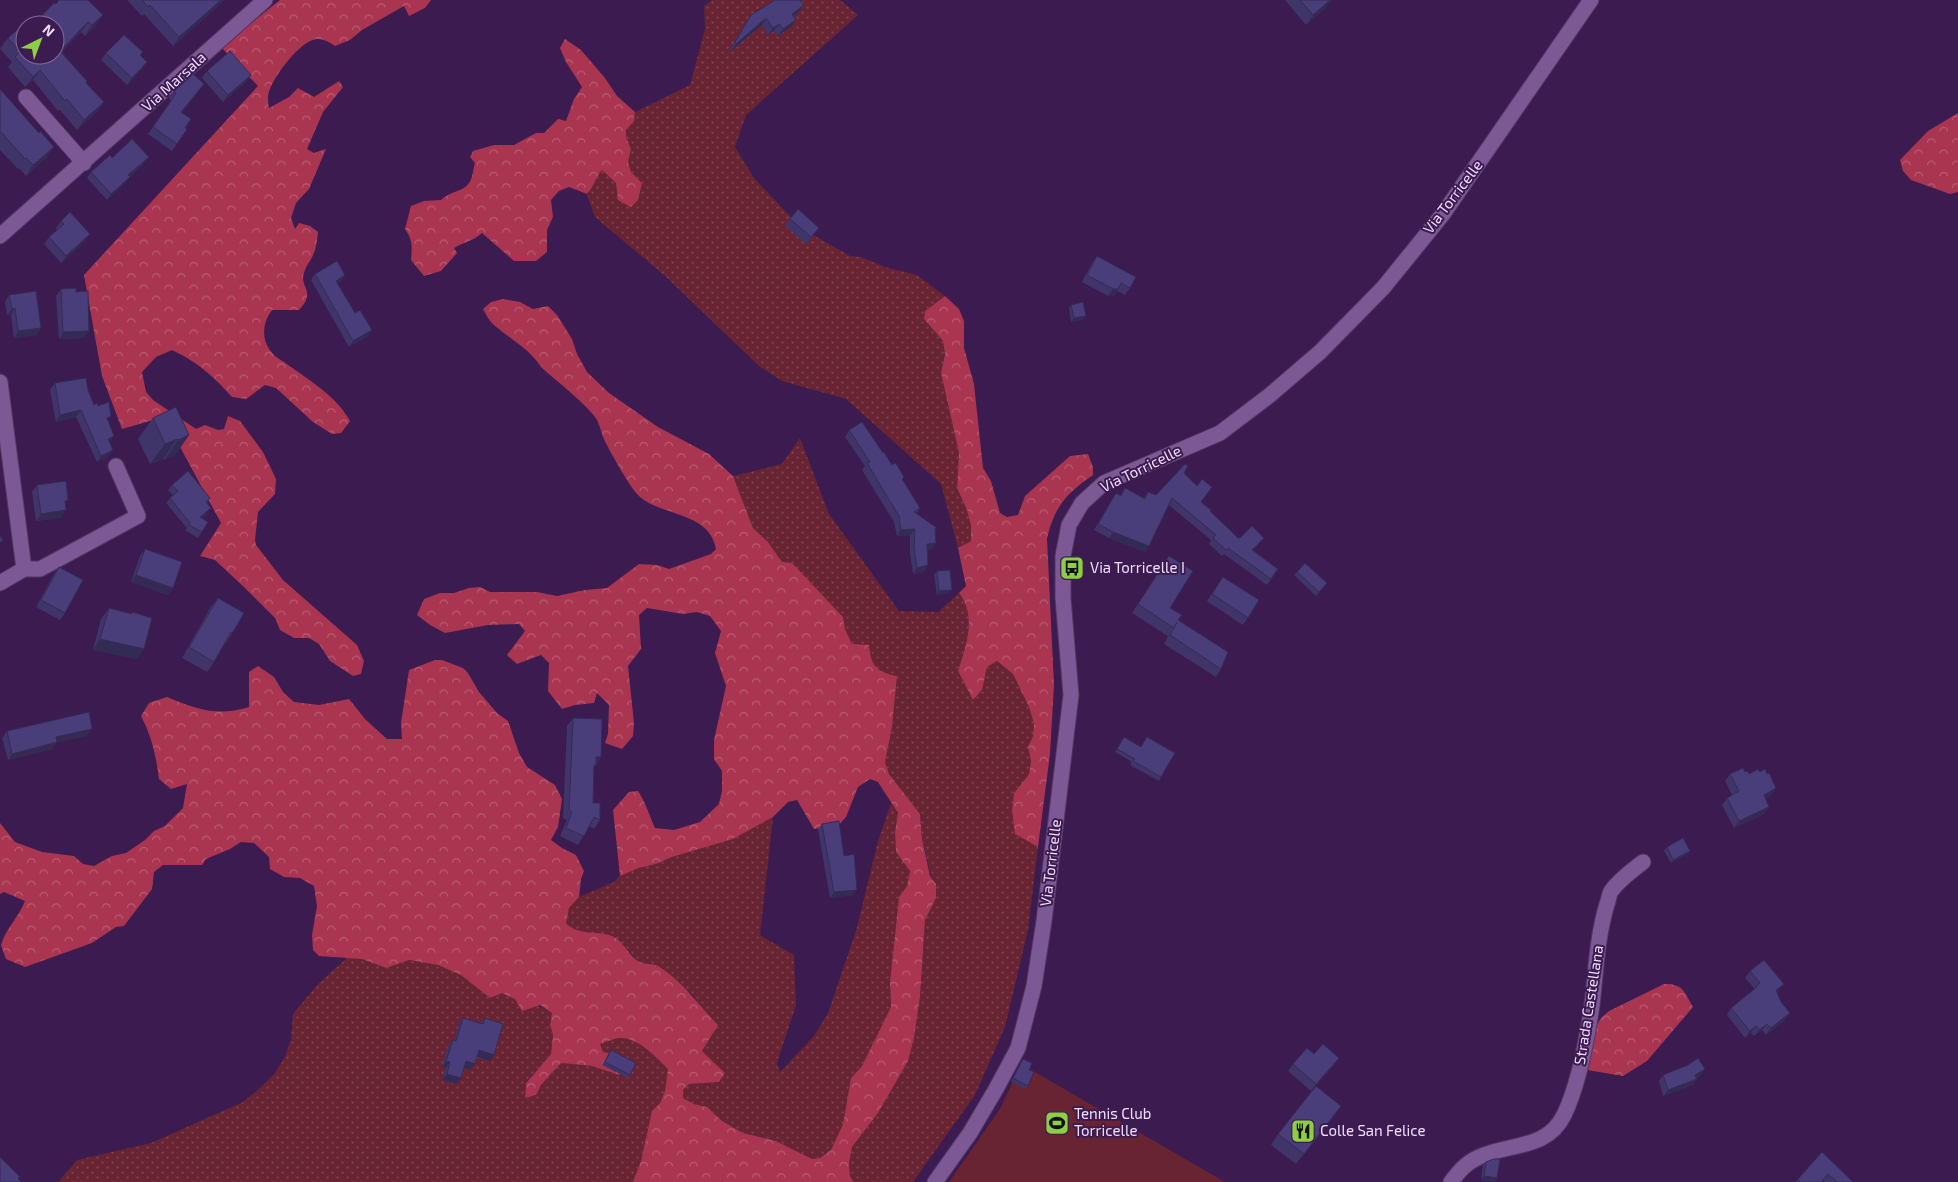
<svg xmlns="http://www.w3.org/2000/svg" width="1958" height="1182" font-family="'Exo 2',sans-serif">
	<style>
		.grass { fill: url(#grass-dots) }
		.forest { fill: url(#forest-crowns) }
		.park { fill: #682432 }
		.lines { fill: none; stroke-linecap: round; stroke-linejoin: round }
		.minor-casing { stroke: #543665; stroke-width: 17 }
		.minor { stroke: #7c5994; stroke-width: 15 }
		.wall { fill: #403569 }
		.shaded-wall { fill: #342b55 }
		.building { fill: #4a3e7a; stroke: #342b55 }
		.labels { text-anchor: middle; stroke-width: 4; stroke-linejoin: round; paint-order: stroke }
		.street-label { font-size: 15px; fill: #f0ddfe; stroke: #3c1b50 }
		.poi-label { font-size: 15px; fill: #f0ddfe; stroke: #3c1b50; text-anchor: start }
	</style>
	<defs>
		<pattern id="grass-dots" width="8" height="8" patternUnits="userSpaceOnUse" patternTransform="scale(1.25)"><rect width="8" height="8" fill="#682432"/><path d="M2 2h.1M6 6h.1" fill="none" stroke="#7e4351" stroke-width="1.8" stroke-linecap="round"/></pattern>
		<pattern id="forest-crowns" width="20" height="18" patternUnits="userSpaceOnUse" patternTransform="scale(1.25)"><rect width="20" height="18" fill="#a93550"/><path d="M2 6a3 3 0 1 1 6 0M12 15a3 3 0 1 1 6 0" fill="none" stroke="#b95b73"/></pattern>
	</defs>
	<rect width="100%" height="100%" fill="#3c1b50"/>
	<path class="grass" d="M712 0H840L858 15 746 115 735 147 754 178 801 228 850 256 861 257 885 267 917 275 945 296 925 311 924 319 943 341 945 354 941 373 959 453 957 488 967 510 971 526V541L958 548 941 484 846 399 782 381 759 366 665 276 595 217 587 195C594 186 595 178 602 170L616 183H642L631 172 628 162 631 149 626 137V130L634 121 635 112 690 85 705 29 704 6Z
		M800 438 829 514 899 611 938 612 959 593C977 616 966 646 958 671L973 699 982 690 987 667 997 661 1013 674 1029 707 1034 724 1033 736 1028 747 1031 761 1029 774 1014 793 1012 810 1015 833 1038 847 1028 930 1005 1027 975 1095 913 1182H854L850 1176 849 1164 852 1147 878 1113 908 1060 914 1038 920 997 925 920 936 898V884L931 876 922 839 920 814 889 774 885 762 892 727 897 676 885 674 877 669 869 654 852 644 845 629 843 617 782 562 768 542 753 528 733 476 782 464Z
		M891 803 898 814 895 832 896 852 910 871 907 886 899 897 890 982 891 1007 862 1066 851 1078 843 1124 831 1150 820 1158 812 1159 776 1141 743 1133 722 1121 707 1107 694 1104 683 1098V1090L689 1084 718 1082 725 1073 702 1051 717 1025 702 1009 692 994 655 965 640 963 613 936 572 930 566 923 569 908 579 897 614 882 620 876 639 868 656 864 672 857 733 839 773 817 760 935 794 955 796 1005 777 1063 780 1072 814 1036 828 1013 856 931 878 841Z
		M348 957 362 959 385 968 409 960 438 965 461 975 490 998 502 993C519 1001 536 1003 552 1013L550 1024 553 1034 551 1054 526 1082 525 1098 536 1095 541 1085 561 1063 592 1066 619 1075 603 1052 599 1044C605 1042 613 1039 619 1038 638 1037 656 1057 669 1069L665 1091 660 1103 652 1112 641 1161 633 1182H58L77 1160 151 1143 243 1102 259 1089 275 1073 285 1057 291 1039 293 1014 318 984Z"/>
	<path class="forest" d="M280 0H431L425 8 409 16 404 6 362 30 350 40 335 46C329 42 324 39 317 39 300 40 270 80 268 96 268 100 268 104 269 108L289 97 298 88 314 97 339 81 343 87 323 112 307 149 314 153 326 149 309 189 296 203 291 218 295 229 299 223 310 226 318 232C317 242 316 251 311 259 309 263 306 266 305 270 297 288 318 290 299 310H272C258 329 263 351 284 362 307 379 336 395 350 421L341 433 332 434 313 422 276 388 265 385 246 399 232 397C212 375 199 363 172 350L156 357 142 372 146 392 153 400 196 429 205 425 218 430 224 429 228 416 240 421 263 452 276 479 275 494 258 512 255 540 256 545 283 580 357 645 364 661 361 674 353 676 330 661 319 644 309 638H294L280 630 275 618 245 588 215 560 200 556 221 523 164 417 122 429 102 376 84 275 258 86 221 47Z
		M565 39 581 50 605 78 617 96 635 112 634 121 626 130V137L631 149 628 162 631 172 642 183 638 200 631 207 618 200 616 183 602 170C595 178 594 187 587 194L569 187 559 191 551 200 553 217 547 230V252L536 261H514L482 233C473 241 464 242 454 248L457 253 441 271 424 276 411 260C412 248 413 240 405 229L411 206 424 201 441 200C450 191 463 192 469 183 473 178 473 169 475 163L470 157 473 151 494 145H514L536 133H544L558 119 566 121 574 99 582 87 566 62 560 48Z
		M1958 113V192L1950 194 1911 180 1903 171 1900 160 1928 131Z
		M945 296 959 309 964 321V348L974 384 983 468 991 481 1000 513 1007 517 1018 515 1025 496 1070 456 1088 454 1093 467V475C1067 493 1054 507 1047 539L1054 685 1050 754 1038 847 1015 834 1012 810 1014 793 1029 774 1031 761 1028 747 1033 736 1034 724 1029 707 1013 674 997 661 987 667 982 690 973 700 958 671C966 646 977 616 959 593L966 586 958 548 971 541V526L967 510 957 488 959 453 941 373 945 354 943 341 924 319 925 311Z
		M503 299 520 302 533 309 548 306 557 315 572 339 577 354 587 372 609 393 658 427 709 454 733 476 753 528 768 542 782 562 792 563 843 617 845 629 852 644 869 645C871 666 877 672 897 676L892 727 885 762 889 774 920 814 922 839 930 876 936 884V898L925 920 920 997 914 1038 908 1061 878 1113 852 1147 849 1164 850 1176 854 1182H633L641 1161 652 1111 660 1103 665 1091 668 1069C656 1057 638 1037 619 1038 613 1039 606 1042 600 1044L603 1052 614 1054 624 1070 619 1075 592 1066 561 1063 541 1085 536 1095 525 1098 526 1083 551 1054 553 1034 550 1025 552 1013 540 1005 522 1011 515 999 502 993 490 998 461 975 438 965 409 960 386 968 362 959 319 956 313 950 312 935 317 906 314 886 300 878 284 877 270 869 269 857 254 843 241 842 230 849 206 859 202 865H163L154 872 152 889 124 926 116 927 92 943 25 967 6 959 1 945C6 928 19 917 25 901L4 892 0 894V823L15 842 42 852 74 856 83 864 94 866 112 856 126 853 145 840 154 831 165 826 183 808 187 784 171 789 159 779C156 756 152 737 141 716L149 703 167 697C196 709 217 717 249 707V672L258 666 274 677 283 692 294 702 319 705 349 699 365 719 387 739H402L401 723 409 670 435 660H442L463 668 468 673 479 692 497 713 508 721 519 753 527 767 555 785 562 799 558 827 551 840 562 848 576 855 584 871 581 879 579 897 569 908 566 923C578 936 596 930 612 936 623 940 629 957 640 962 645 965 652 963 658 966 683 981 698 1005 718 1025L702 1051 725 1073 719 1082 689 1084 683 1090V1098L694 1104 707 1107 722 1121 743 1133 776 1141 812 1159 820 1158 831 1150 843 1124 851 1078 862 1066 891 1007 890 982 899 897 907 886 910 871 896 852 895 832 898 813 878 782 870 779 858 787 846 817 839 825 814 829 797 800 788 802 773 817 733 839 672 857 656 864 639 868 620 876 613 810 629 792 638 791C646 803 649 815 655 828L674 830 700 822 719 804 722 791V771L714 759V740L726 686 715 653 721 631 710 616 697 612 683 614 647 608 639 615 641 649 628 666 634 723 633 736 622 749 605 743 608 734 609 705 597 693 594 703 575 705 562 709 548 691 549 663 541 655 517 664 507 655 525 631 519 624 488 625 445 633 430 625 417 615 424 599 440 593H454L469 588 480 587 490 592H537L557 596 585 590 607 588 639 564 657 565 669 569 711 554 716 549C709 510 658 517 637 494 629 485 613 457 607 445 602 437 601 428 597 420 589 406 554 379 541 367 530 349 510 339 494 325 489 321 486 314 483 309L491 302Z
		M1664 984C1684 984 1684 992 1693 1007L1647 1061 1623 1076 1587 1070V1054L1594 1029 1601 1018 1609 1011Z"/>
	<path class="park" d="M1021 1064 1225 1182H949L1000 1109Z"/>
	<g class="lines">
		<g class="minor-casing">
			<path id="minor" d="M26 97 84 163
				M0 236 265 0
				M0 382 24 569
				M0 583 24 569H40L138 516 116 466
				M935 1182 970 1133 996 1089 1018 1048 1034 986 1044 921 1071 695 1063 598V556L1069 525 1082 503 1104 483 1220 433 1270 395 1320 352 1383 288 1443 214 1591 0
				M1451 1182C1459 1171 1466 1163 1479 1157 1509 1143 1547 1150 1564 1115 1579 1084 1587 1039 1592 1005 1596 971 1597 937 1607 904 1609 900 1609 893 1612 890 1620 879 1633 870 1643 862"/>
		</g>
		<use href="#minor" class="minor"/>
	</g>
	<path class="wall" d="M127 0H225L173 46 144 14 142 16Z
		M773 0H800L799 12 793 17 791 27 778 36 774 31 768 35 762 25 731 51 730 49 751 15 774 1Z
		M1285 0H1331L1324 9 1306 25Z
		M54 3 96 25 85 36 81 32 62 52 86 83 104 102 97 112 77 130 60 110 58 111 33 80 25 87 8 67 12 62 0 49 8 38 25 55Z
		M143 52 140 56 147 62 142 69 127 85 101 60 106 53Z
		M207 71 251 75 246 82 223 102 202 78Z
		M0 89 47 157 26 176 19 168 18 169 0 150Z
		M174 91H199L182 112 185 128 187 129 172 151 148 134 168 105 171 100 169 98Z
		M149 157 144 163 130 177 125 183 107 200 87 178 91 172 112 158Z
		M790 219 814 235 806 244 785 226Z
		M61 221 85 241 61 263 44 244 49 237 57 230 56 228Z
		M1097 256 1130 288 1125 295 1117 291 1113 296H1108L1082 282 1092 263Z
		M315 274 341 281 337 283 355 313 372 330 368 336 349 347 311 280Z
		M61 289 84 338 59 339 56 296Z
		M9 295 37 335 14 338 11 315H7L5 302Z
		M1071 305 1083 320 1071 322 1069 308Z
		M55 383 88 390 94 405 98 406 108 420 109 443 108 457 97 462 76 417 56 422 50 390Z
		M153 418 189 435 175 455 164 460 163 459 150 464 138 439Z
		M849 430 883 453 903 480 920 508 916 514 937 528 936 530 932 549 927 550 924 572 913 574 910 553V536H897L894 522 862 470 865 466 845 437Z
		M1184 473 1201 502 1210 511 1238 538 1259 544 1253 550 1278 569 1267 585 1224 554 1222 556 1209 544 1211 540 1169 505 1145 552 1109 538 1094 530 1116 493 1120 496 1125 488 1143 499 1148 492 1156 495Z
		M37 485 65 504 61 518 36 521 32 492Z
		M172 485 210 498 207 503V513L202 518V532L198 538 185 530 187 528 166 503 170 498 173 495 168 490Z
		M145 549 173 588 168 595 131 582 140 556Z
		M1169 556 1170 608 1178 620 1221 669 1216 677 1164 644 1170 633 1168 636 1132 613Z
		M59 567 65 613 60 620 36 607 54 574Z
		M937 571 949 593 937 595 934 575Z
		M1297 572 1327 583 1316 596 1294 575Z
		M1223 577 1259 600 1243 625 1207 601Z
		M218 598 233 632 226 643H225L214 662 207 672 182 658 210 608Z
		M109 608 131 614 132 612 137 659 93 650 101 619Z
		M573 718 601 757 594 768 593 803 600 820 594 829 589 826 578 845 560 836 567 820 563 818 567 726Z
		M7 731 87 736 57 742 52 749 8 760 2 738Z
		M1124 737 1141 747 1147 737 1161 777 1159 781 1130 765 1132 762 1115 752Z
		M1745 772 1749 774 1760 772 1776 788 1771 795 1765 799 1764 814 1734 828 1722 805 1727 798 1732 795 1725 781 1730 774Z
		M822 824 844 856 853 895 830 898 818 829Z
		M1667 847 1690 851 1688 854 1671 863 1664 851Z
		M1750 971 1779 990 1777 992 1785 1020 1766 1035 1762 1030 1754 1036 1751 1033 1745 1038 1727 1015 1731 1008 1752 991 1754 988 1745 978Z
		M463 1018 481 1023 485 1018 490 1061 477 1057 470 1070 464 1068 461 1078 457 1084 442 1080 446 1068 442 1067 448 1046 453 1040 454 1041 459 1024Z
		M611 1050 630 1075 628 1078 602 1065Z
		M1314 1054 1339 1058 1334 1065 1311 1091 1288 1071 1293 1064Z
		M1023 1059 1029 1070 1028 1086 1026 1089 1011 1082Z
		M1705 1069 1700 1075 1696 1078 1693 1085 1663 1096 1659 1081 1663 1075Z
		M1334 1117 1296 1164 1271 1145 1278 1134Z
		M1822 1152 1853 1182H1825L1823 1180 1822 1182H1796Z
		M1486 1162 1497 1178 1495 1182 1481 1180 1483 1165Z"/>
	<path class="shaded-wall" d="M221 0H225L173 46 179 37Z
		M1331 0 1324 9 1306 25 1313 15Z
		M804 5 799 12 787 21 792 14Z
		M103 15 96 25 85 36 92 25Z
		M766 18 762 25 731 51 736 44Z
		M796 20 791 27 778 36 783 29Z
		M88 22 81 32 53 61 60 51Z
		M779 24 774 31 768 35 773 28Z
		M147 62 142 69 127 85 132 78Z
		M40 70 33 80 25 87 33 77Z
		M251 75 246 82 223 102 228 95Z
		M204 84 199 91 176 119 181 112Z
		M104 102 97 112 77 130 84 120Z
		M54 147 47 157 26 176 33 165Z
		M149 157 144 163 130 177 125 183 107 200 111 194 128 175Z
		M90 234 85 241 61 263 66 256Z
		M345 275 341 281 332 287 336 281Z
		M1113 289H1118L1113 296H1108Z
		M15 308 11 315H7L12 309Z
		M1086 316 1083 320 1071 322 1074 318Z
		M41 328 37 335 14 338 18 331Z
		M372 330 368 336 349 347 353 341Z
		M89 331 84 338 59 339 63 332Z
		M81 410 76 417 56 422 60 415Z
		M189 435 175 455 164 460 178 440Z
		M114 436 109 443 108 439Z
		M177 439 163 459 150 464 165 444Z
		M113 450 108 457 97 462 101 456Z
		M211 508 207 513 197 522 200 517Z
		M66 510 61 518 36 521 41 514Z
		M915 529 910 536H897L901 530Z
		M1113 532 1149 546 1145 552 1109 538Z
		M1264 538 1259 544 1248 556 1252 550Z
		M936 543 932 549 923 550 927 544Z
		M928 565 924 572 913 574 917 568Z
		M136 575 173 588 168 595 131 582Z
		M952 590 949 593 937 595 939 591Z
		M100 639 144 649 137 659 93 650Z
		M92 729 87 736 51 743 56 737Z
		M57 742 52 749 8 760 12 754Z
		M596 757H601L590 773Z
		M1776 788 1771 795 1759 802 1764 795Z
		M1769 807 1764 814 1734 828 1739 821Z
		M1690 851 1688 854 1671 863 1673 860Z
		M857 890 853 895 830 898 834 892Z
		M1784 984 1779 990 1771 997 1776 990Z
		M1790 1013 1785 1020 1766 1035 1771 1028Z
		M1767 1024 1762 1030 1754 1036 1759 1030Z
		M1756 1026 1751 1033 1745 1038 1750 1031Z
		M479 1050 494 1055 490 1061 475 1056Z
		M1339 1058 1334 1065 1311 1091 1316 1084Z
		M446 1061 450 1062 446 1068 442 1067Z
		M466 1061 475 1064 470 1070 462 1067Z
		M1705 1069 1700 1075 1691 1081 1695 1075Z
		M447 1074 461 1078 457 1084 442 1080Z
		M1697 1079 1693 1085 1663 1096 1668 1090Z
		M1341 1106 1334 1117 1296 1164 1304 1154Z
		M1484 1176 1497 1178 1495 1182 1481 1180Z"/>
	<path class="building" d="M59 0H88L103 15 92 25 88 22 60 51 87 81 86 83 104 102 84 120 67 99 65 101 40 70 33 77 15 57 20 52 8 38 27 21 31 25H25V55H55V25H33L54 3 56 4Z
		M142 0H221L179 37 150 5 148 7Z
		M775 0H800L804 5 792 14 796 20 783 29 779 24 773 28 766 18 736 44 735 42 751 15Z
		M1300 0H1330L1313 15Z
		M124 35 143 52 140 55 147 62 132 78 106 53Z
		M230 51 251 75 228 95 207 71Z
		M193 74 204 84 181 112 191 119 185 128 187 129 177 144 153 127 173 98 176 93 174 91Z
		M0 89 39 133 40 131 54 147 33 165 26 158 25 159 0 131Z
		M132 139 149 157 128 175 130 177 111 194 91 172 110 155 112 158Z
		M798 209 819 228 811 237 790 219Z
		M70 212 90 234 66 256 49 237 64 224 61 221Z
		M1097 256 1136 277 1130 288 1121 283 1118 289H1113L1087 275Z
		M337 261 345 275 336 281 355 313 360 310 372 330 353 341 315 274Z
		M76 288V292L88 291 89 331 63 332 61 289Z
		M36 291 41 328 18 331 15 308 12 309 9 295Z
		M1083 302 1086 316 1074 318 1071 305Z
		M86 378 88 390 94 405 97 403 98 406 109 402 111 416 107 418 114 436 108 439 113 450 101 456 81 410 60 415 55 383Z
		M176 407 189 435 178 440 177 439 165 444 153 418Z
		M862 422 883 453 884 452 892 465 895 463 897 465 904 477 902 479 920 508 914 512 937 528H935L936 543 927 544 928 565 917 568 914 547 915 529 901 530 899 516 867 463 870 462 849 430Z
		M1185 464 1188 466 1184 473 1197 486 1202 479 1212 487 1201 502 1211 510 1210 511 1238 538H1240L1252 526 1264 538 1252 550 1278 569 1271 579 1228 548 1226 550 1213 538 1216 535 1172 498 1149 546 1113 532 1098 524 1116 493 1121 496 1125 488 1145 499 1148 492 1156 495Z
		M188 471 210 498 206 502 211 508 200 517 208 522 202 532 189 525 190 523 170 498 178 491 172 485Z
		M66 481 68 500 65 501 66 510 41 514 37 485Z
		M0 536 3 540 0 543Z
		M145 549 182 562 173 588 136 575Z
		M1169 556 1193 571 1170 608 1182 615 1178 620 1228 652 1221 669 1170 635 1177 622 1174 628 1138 604Z
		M1305 563 1327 583 1319 592 1297 572Z
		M59 567 83 580 65 613 41 600Z
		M950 570 952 590 939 591 937 571Z
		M1223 577 1259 600 1248 618 1212 594Z
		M218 598 244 613 233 632H231L214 662 189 647Z
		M109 608 132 614V612L152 618 144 649 100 639Z
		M89 712 92 729 56 737 57 742 12 754 7 731Z
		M573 718 602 719 601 757H596V765H594L593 803H600V820L594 817 584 836 566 828 572 812 569 810Z
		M1124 737 1141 747 1147 737 1175 753 1161 777 1133 761 1135 759 1117 749Z
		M1743 768 1745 772 1748 771 1749 774 1758 769 1760 772 1765 769 1767 774 1769 773 1776 788 1764 795 1769 807 1739 821 1727 798 1739 791 1730 774Z
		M839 821 844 856 854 854 857 890 834 892 822 824Z
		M1683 838 1690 851 1673 860 1667 847Z
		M1764 960 1784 984 1776 990 1781 1002 1790 1013 1771 1028 1767 1024 1759 1030 1756 1026 1750 1031 1731 1008 1757 987 1756 986 1760 983 1750 971Z
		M463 1018 483 1024 485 1018 503 1024 494 1055 479 1050 475 1064 466 1061 461 1078 447 1074 450 1062 446 1061 453 1040 456 1041Z
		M1323 1044 1339 1058 1316 1084 1293 1064 1307 1048 1314 1054Z
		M611 1050 636 1063 630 1075 605 1062Z
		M1698 1058 1705 1069 1695 1075 1697 1079 1668 1090 1663 1075 1688 1065Z
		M1023 1059 1032 1063 1029 1070 1034 1072 1028 1086 1013 1078Z
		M1316 1086 1341 1106 1304 1154 1278 1134Z
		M1822 1152 1853 1182H1837L1828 1174 1821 1182H1799L1800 1181 1798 1179Z
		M0 1157 20 1177 18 1178 21 1182H0Z
		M1494 1159H1500L1497 1178 1484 1176 1486 1162Z"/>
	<defs>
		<g id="bus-square" transform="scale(1.25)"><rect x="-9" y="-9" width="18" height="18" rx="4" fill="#8fcd42" stroke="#3c1b50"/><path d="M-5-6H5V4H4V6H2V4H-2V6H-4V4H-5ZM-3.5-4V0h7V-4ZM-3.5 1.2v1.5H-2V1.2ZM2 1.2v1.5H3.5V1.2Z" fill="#111"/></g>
		<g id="stadium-square" transform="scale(1.25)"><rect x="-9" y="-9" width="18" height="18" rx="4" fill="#8fcd42" stroke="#3c1b50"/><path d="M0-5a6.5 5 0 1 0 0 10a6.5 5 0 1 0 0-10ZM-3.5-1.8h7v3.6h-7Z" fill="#111"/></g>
		<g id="restaurant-square" transform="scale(1.25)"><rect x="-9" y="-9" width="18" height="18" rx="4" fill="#8fcd42" stroke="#3c1b50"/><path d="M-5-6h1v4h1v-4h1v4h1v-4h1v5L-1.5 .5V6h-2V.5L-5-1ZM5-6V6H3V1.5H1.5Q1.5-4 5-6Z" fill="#111"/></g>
	</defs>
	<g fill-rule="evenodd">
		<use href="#bus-square" x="1072" y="568"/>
		<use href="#stadium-square" x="1057" y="1123"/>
		<use href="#restaurant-square" x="1303" y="1131"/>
	</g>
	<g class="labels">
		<g class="street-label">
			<text transform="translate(174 82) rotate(-42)" y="5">Via Marsala</text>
			<text transform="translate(1453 197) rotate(-53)" y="5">Via Torricelle</text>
			<text transform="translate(1141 469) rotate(-26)" y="5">Via Torricelle</text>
			<text transform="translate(1051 863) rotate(-83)" y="5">Via Torricelle</text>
			<text transform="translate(1589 1005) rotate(-81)" y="5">Strada Castellana</text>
		</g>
		<g class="poi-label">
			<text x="1090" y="573">Via Torricelle I</text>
			<text x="1074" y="1119">Tennis Club<tspan x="1074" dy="17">Torricelle</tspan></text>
			<text x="1320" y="1136">Colle San Felice</text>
		</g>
	</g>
	<g transform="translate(40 40) rotate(42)"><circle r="24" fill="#3c1b50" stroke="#846996"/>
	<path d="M0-4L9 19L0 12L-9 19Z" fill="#8fcd42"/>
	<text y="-8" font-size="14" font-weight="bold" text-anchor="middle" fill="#f0ddfe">N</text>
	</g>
</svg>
